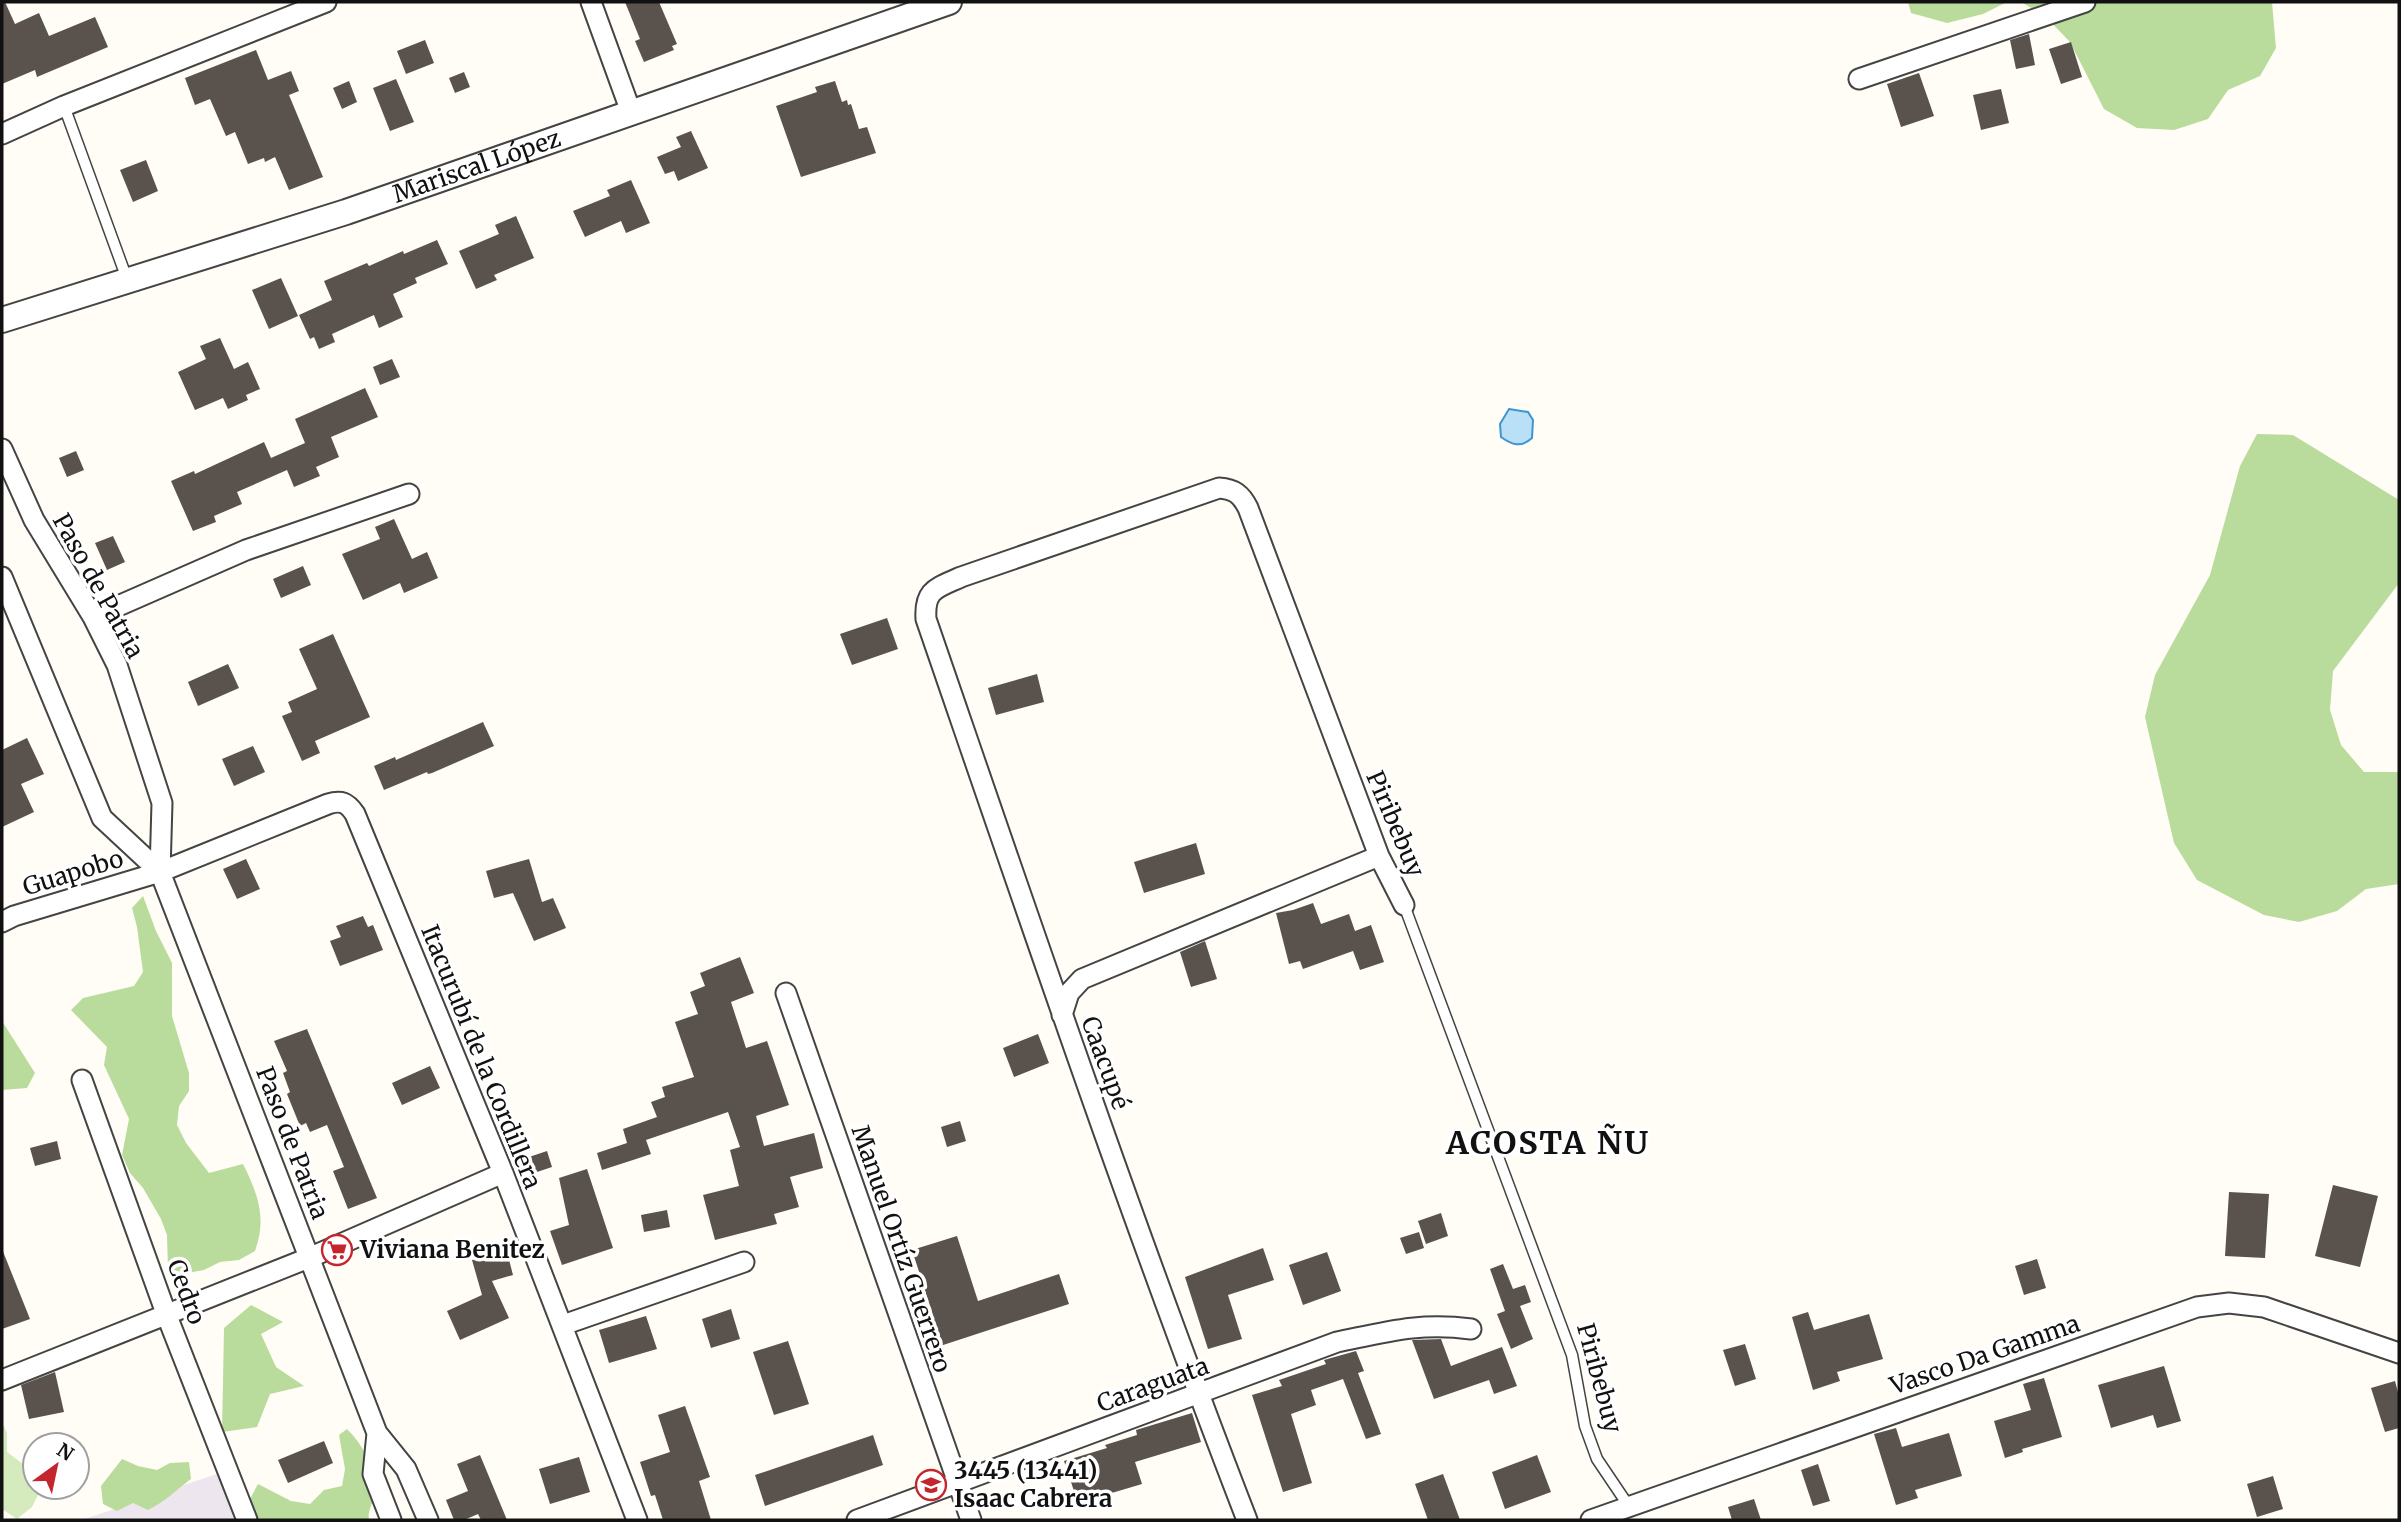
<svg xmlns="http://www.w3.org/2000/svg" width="2401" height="1522" font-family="Merriweather,serif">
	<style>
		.industrial { fill: #eee6ef }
		.green { fill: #d5ebbd }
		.forest { fill: #b9dc9c }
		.water { fill: #b9e0f7; stroke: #3f96cf; stroke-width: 2 }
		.building { fill: #5a524d }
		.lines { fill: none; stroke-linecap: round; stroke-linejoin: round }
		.service-casing { stroke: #444; stroke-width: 13 }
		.minor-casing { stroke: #444; stroke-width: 23 }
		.tertiary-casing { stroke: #444; stroke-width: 28 }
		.service { stroke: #fff; stroke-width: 10 }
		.minor { stroke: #fff; stroke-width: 19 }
		.tertiary { stroke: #fff; stroke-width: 24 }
		.labels { text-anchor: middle; stroke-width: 7; stroke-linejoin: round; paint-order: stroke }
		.street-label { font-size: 24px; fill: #111; stroke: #fff }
		.poi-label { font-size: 24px; font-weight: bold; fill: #111; stroke: #fff; text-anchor: start }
		.district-label { font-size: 32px; font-weight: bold; letter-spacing: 2px; fill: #111; stroke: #fff }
	</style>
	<rect width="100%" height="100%" fill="#fffdf5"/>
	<path class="industrial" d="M228 1470 244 1520H82Z"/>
	<path class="green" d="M2 1422 7 1433V1452L35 1473V1487H39L40 1491 32 1507 17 1519 2 1509Z"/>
	<path class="forest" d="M1908 2H2007L1983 14 1947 23 1911 13Z
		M2021 2H2272L2276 48 2260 76 2228 90 2208 119 2174 130 2137 128 2104 109 2070 42 2045 16Z
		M2257 434 2293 435 2399 500V583L2333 671 2330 710 2341 745 2364 772H2399V884L2366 889 2337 911 2299 922 2264 915 2197 880 2174 843 2145 717 2155 675 2210 575 2240 466Z
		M143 896 156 931 172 963V1016L189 1073V1091L179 1106 177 1125 186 1143 209 1173 243 1164C258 1194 267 1218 255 1251L239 1260 220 1262 204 1270 187 1273 168 1269 167 1235 161 1219 143 1188 130 1173 122 1155 129 1119 104 1065 107 1047 71 1010 83 998 134 986 143 972 137 927 132 908Z
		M2 1021 35 1073 27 1088 2 1090Z
		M251 1305 283 1322 261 1334 276 1367 304 1386 270 1394 257 1427 222 1432 224 1328Z
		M347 1429C365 1447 374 1467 374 1493 374 1503 367 1510 369 1520H257L249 1501 258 1484 291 1501 310 1504 324 1490 342 1486 345 1469 339 1435Z
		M122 1459 138 1466 157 1470 170 1463 189 1462 191 1479C176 1490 165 1502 148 1510L133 1503 117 1511 103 1504 101 1486Z"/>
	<path class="water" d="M1509 409 1528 412 1533 420 1532 438C1521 448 1512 445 1501 437L1500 424Z"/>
	<path class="building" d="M2 2H5L15 24 39 13 49 36 95 17 108 47 37 77 35 70 2 84Z
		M625 2H659L677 44 672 46 674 50 644 62 635 41 640 39Z
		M2029 34 2035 65 2016 69 2010 40Z
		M425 40 434 63 406 74 397 51Z
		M2071 42 2082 77 2061 84 2049 49Z
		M256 50 268 80 291 71 299 91 289 95 323 177 289 190 275 157 265 162 264 158 248 164 235 132 226 136 210 99 195 105 185 78Z
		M464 72 470 87 455 93 449 78Z
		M1919 73 1934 116 1901 127 1887 84Z
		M396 79 414 122 390 131 373 88Z
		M349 81 357 102 342 109 333 88Z
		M835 81 842 102 847 100 848 105 851 104 859 129 867 127 876 153 801 177 776 106 817 92 815 87Z
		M2001 89 2009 123 1981 130 1973 95Z
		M691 131 708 168 678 181 674 171 665 174 657 157 681 147 676 137Z
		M146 160 158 191 133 202 120 170Z
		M631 180 650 223 626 233 621 221 585 237 573 211 610 196 607 190Z
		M516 216 534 258 494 275 497 280 476 289 459 251 499 234 495 225Z
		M437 240 448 264 415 278 417 283 393 294 403 317 379 328 374 315 332 334 335 342 319 349 314 337 310 339 299 315 332 300 324 281 367 263 369 266 403 251 404 254Z
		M281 278 298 316 269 329 252 290Z
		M220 338 234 369 248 362 260 389 246 395 248 400 228 409 223 398 195 410 178 372 206 359 200 346Z
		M392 359 400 377 380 385 373 367Z
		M365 388 378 417 331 437 339 457 316 467 320 476 294 487 287 470 237 492 242 504 214 516 216 522 193 531 171 481 194 471 195 474 264 442 271 458 305 443 295 419Z
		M76 451 84 470 67 477 59 458Z
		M394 519 412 559 427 552 438 578 404 593 400 583 363 600 342 554 380 539 375 527Z
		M113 536 125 562 107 570 95 543Z
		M303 566 311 585 281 598 273 579Z
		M887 618 898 649 852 665 840 634Z
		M333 634 370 717 315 741 320 753 302 761 282 716 292 712 288 702 317 689 299 649Z
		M228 664 239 688 198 706 188 682Z
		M1037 674 1044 702 996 715 988 688Z
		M483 722 494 746 432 773 428 774 427 772 384 790 374 766 395 757 396 760Z
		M27 738 44 774 21 784 34 812 2 827V750Z
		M253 746 265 772 234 786 222 759Z
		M1196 843 1205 874 1144 893 1134 862Z
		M246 859 260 889 237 899 223 869Z
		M529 859 542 902 553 898 566 928 534 941 513 893 494 898 486 871Z
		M1313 903 1321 924 1349 914 1355 931 1371 925 1384 962 1360 970 1353 951 1303 969 1300 961 1289 964 1276 913 1293 910Z
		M363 916 368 927 373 925 383 950 340 966 330 941 341 937 336 926Z
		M1205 941 1217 979 1191 987 1180 952Z
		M740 957 754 993 731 1002 746 1048 767 1041 789 1105 756 1116 764 1146 814 1133 823 1168 790 1177 799 1207 774 1214 777 1224 715 1240 703 1195 739 1186 730 1150 740 1147 728 1112 646 1140 651 1154 633 1160 602 1170 597 1153 627 1143 623 1129 657 1117 651 1102 665 1097 662 1087 694 1077 675 1022 698 1014 690 992 705 986 700 973Z
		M307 1029 377 1198 348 1209 333 1171 344 1167 327 1125 310 1132 306 1123 300 1126 287 1094 290 1092 283 1073 287 1071 274 1041Z
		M1038 1034 1049 1063 1014 1077 1003 1048Z
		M430 1066 440 1088 402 1105 392 1083Z
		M960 1121 966 1141 947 1147 941 1127Z
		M57 1141 61 1159 35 1166 30 1148Z
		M547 1151 552 1167 534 1173 529 1157Z
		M587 1169 613 1248 562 1265 550 1231 569 1225 559 1178Z
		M2333 1185 2378 1196 2360 1267 2315 1256Z
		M2229 1192 2269 1194 2265 1258 2225 1256Z
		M667 1210 670 1227 644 1232 641 1215Z
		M1441 1213 1448 1236 1426 1244 1418 1221Z
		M1419 1232 1424 1248 1406 1254 1400 1238Z
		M957 1236 978 1301 1059 1274 1069 1304 937 1347 927 1317 933 1315 912 1250Z
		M1263 1248 1274 1280 1228 1295 1242 1339 1208 1349 1185 1277Z
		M2 1249 30 1319 2 1329Z
		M507 1252 513 1275 492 1281 509 1318 460 1340 447 1311 482 1295 472 1260Z
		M1327 1252 1341 1291 1303 1305 1289 1265Z
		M2037 1259 2046 1288 2024 1295 2015 1266Z
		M1503 1264 1513 1289 1525 1285 1531 1302 1520 1306 1533 1339 1511 1349 1497 1314 1505 1311 1490 1269Z
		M731 1309 740 1339 711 1348 702 1319Z
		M1808 1312 1814 1330 1869 1314 1883 1359 1837 1372 1840 1381 1813 1390 1792 1317Z
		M646 1316 657 1349 609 1363 599 1330Z
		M1441 1339 1451 1366 1502 1347 1517 1386 1494 1394 1489 1380 1434 1399 1412 1340Z
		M788 1341 809 1404 774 1415 753 1352Z
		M1745 1344 1756 1379 1735 1386 1723 1350Z
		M1356 1351 1364 1371 1358 1373 1381 1434 1366 1439 1343 1379 1311 1390 1316 1405 1291 1414 1312 1483 1283 1492 1252 1395 1282 1386 1279 1380 1326 1364 1324 1360Z
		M2164 1366 2181 1421 2157 1428 2153 1415 2111 1428 2098 1385Z
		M55 1372 64 1412 29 1419 21 1385Z
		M2044 1378 2062 1437 2022 1449 2023 1452 2005 1458 1994 1421 2031 1410 2023 1384Z
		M2395 1381 2399 1396V1428L2385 1432 2371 1388Z
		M685 1406 710 1477 699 1481 711 1520H663L655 1495 651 1496 640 1462 670 1452 658 1415Z
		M1192 1413 1201 1442 1135 1462 1142 1484 1078 1503 1064 1461 1107 1448 1105 1445 1137 1435 1136 1430Z
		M1896 1428 1902 1447 1949 1433 1962 1476 1915 1490 1918 1498 1896 1505 1874 1434Z
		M873 1435 883 1465 765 1506 755 1475Z
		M324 1441 333 1463 288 1483 278 1460Z
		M480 1455 507 1520H481L478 1514 464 1520H454L446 1500 468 1491 457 1464Z
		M1537 1455 1551 1492 1505 1509 1492 1472Z
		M579 1457 590 1492 550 1504 539 1469Z
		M1818 1464 1830 1501 1813 1506 1801 1470Z
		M1443 1474 1460 1520H1428L1415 1484Z
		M2273 1476 2283 1509 2257 1517 2247 1484Z
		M1754 1499 1761 1520H1732L1728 1507Z"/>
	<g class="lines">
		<g class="service-casing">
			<path id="service" d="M64 106 127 279
				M1404 905 1572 1355 1585 1426 1597 1459 1628 1505"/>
		</g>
		<g class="minor-casing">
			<path id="minor" d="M591 2 631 112
				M1859 79 2085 2
				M2 134 64 106 326 2
				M2 449 34 520 93 617 117 665 162 803 160 872 377 1433 406 1469 428 1520
				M2 577 102 818 160 872
				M93 617 246 550 409 494
				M2 922 14 916 160 872 328 804C341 800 347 802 355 814L503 1173 637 1520
				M786 993 971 1520
				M1062 1015 1069 993 1082 979 1379 856
				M82 1080 167 1316 247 1520
				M563 1325 744 1262
				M2 1380 311 1257 503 1173
				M377 1433 373 1474 391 1520
				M857 1520 1337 1342C1386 1332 1420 1322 1471 1329
				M1247 1520C1132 1223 1030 921 926 619 924 589 937 588 961 577L1219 488C1234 489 1241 494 1248 508L1379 856 1404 905
				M1591 1520 2197 1307 2229 1303 2264 1307 2399 1353"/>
		</g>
		<g class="tertiary-casing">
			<g id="tertiary">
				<path id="s1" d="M2 320 346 212 949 2"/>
			</g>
		</g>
		<use href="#service" class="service"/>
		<use href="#minor" class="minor"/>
		<use href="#tertiary" class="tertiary"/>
	</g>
	<defs>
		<g id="supermarket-ring" transform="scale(1.575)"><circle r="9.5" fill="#fff" stroke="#c4262e" stroke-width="1.5"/><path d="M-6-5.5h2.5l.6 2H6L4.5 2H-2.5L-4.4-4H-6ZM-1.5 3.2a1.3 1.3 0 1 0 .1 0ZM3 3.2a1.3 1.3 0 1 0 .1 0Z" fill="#c4262e"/></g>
		<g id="school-ring" transform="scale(1.575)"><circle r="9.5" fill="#fff" stroke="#c4262e" stroke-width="1.5"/><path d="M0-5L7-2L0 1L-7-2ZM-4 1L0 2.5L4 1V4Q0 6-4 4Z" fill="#c4262e"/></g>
	</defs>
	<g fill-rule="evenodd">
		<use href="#supermarket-ring" x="337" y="1250"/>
		<use href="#school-ring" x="931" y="1485"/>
	</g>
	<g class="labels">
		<g class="street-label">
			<text dy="8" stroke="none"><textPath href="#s1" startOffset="499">Mariscal López</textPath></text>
			<text transform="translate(98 586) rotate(61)" y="8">Paso de Patria</text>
			<text transform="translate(1395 824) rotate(67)" y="8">Piribebuy</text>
			<text transform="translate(73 873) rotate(-17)" y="8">Guapobo</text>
			<text transform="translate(481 1057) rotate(68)" y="8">Itacurubí de la Cordillera</text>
			<text transform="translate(1105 1063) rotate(70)" y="8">Caacupé</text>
			<text transform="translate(292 1143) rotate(69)" y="8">Paso de Patria</text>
			<text transform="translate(901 1249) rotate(71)" y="8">Manuel Ortíz Guerrero</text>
			<text transform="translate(186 1292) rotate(70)" y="8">Cedro</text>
			<text transform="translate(1985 1355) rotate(-19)" y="8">Vasco Da Gamma</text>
			<text transform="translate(1599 1378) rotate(75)" y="8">Piribebuy</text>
			<text transform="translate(1153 1385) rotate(-20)" y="8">Caraguata</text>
		</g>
		<g class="poi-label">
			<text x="360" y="1258">Viviana Benitez</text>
			<text x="954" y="1479">3445 (13441)<tspan x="954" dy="28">Isaac Cabrera</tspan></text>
		</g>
		<g class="district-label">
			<text x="1548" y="1154">ACOSTA ÑU</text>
		</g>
	</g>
	<rect width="2401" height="1522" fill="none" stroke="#111111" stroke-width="7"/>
	<g transform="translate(56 1466) rotate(33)"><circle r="33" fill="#ffffff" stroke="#a0a0a0" stroke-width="2"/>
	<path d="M0-5L12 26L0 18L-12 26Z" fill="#c4262e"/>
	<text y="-10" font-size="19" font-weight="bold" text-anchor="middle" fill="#111111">N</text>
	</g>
</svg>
